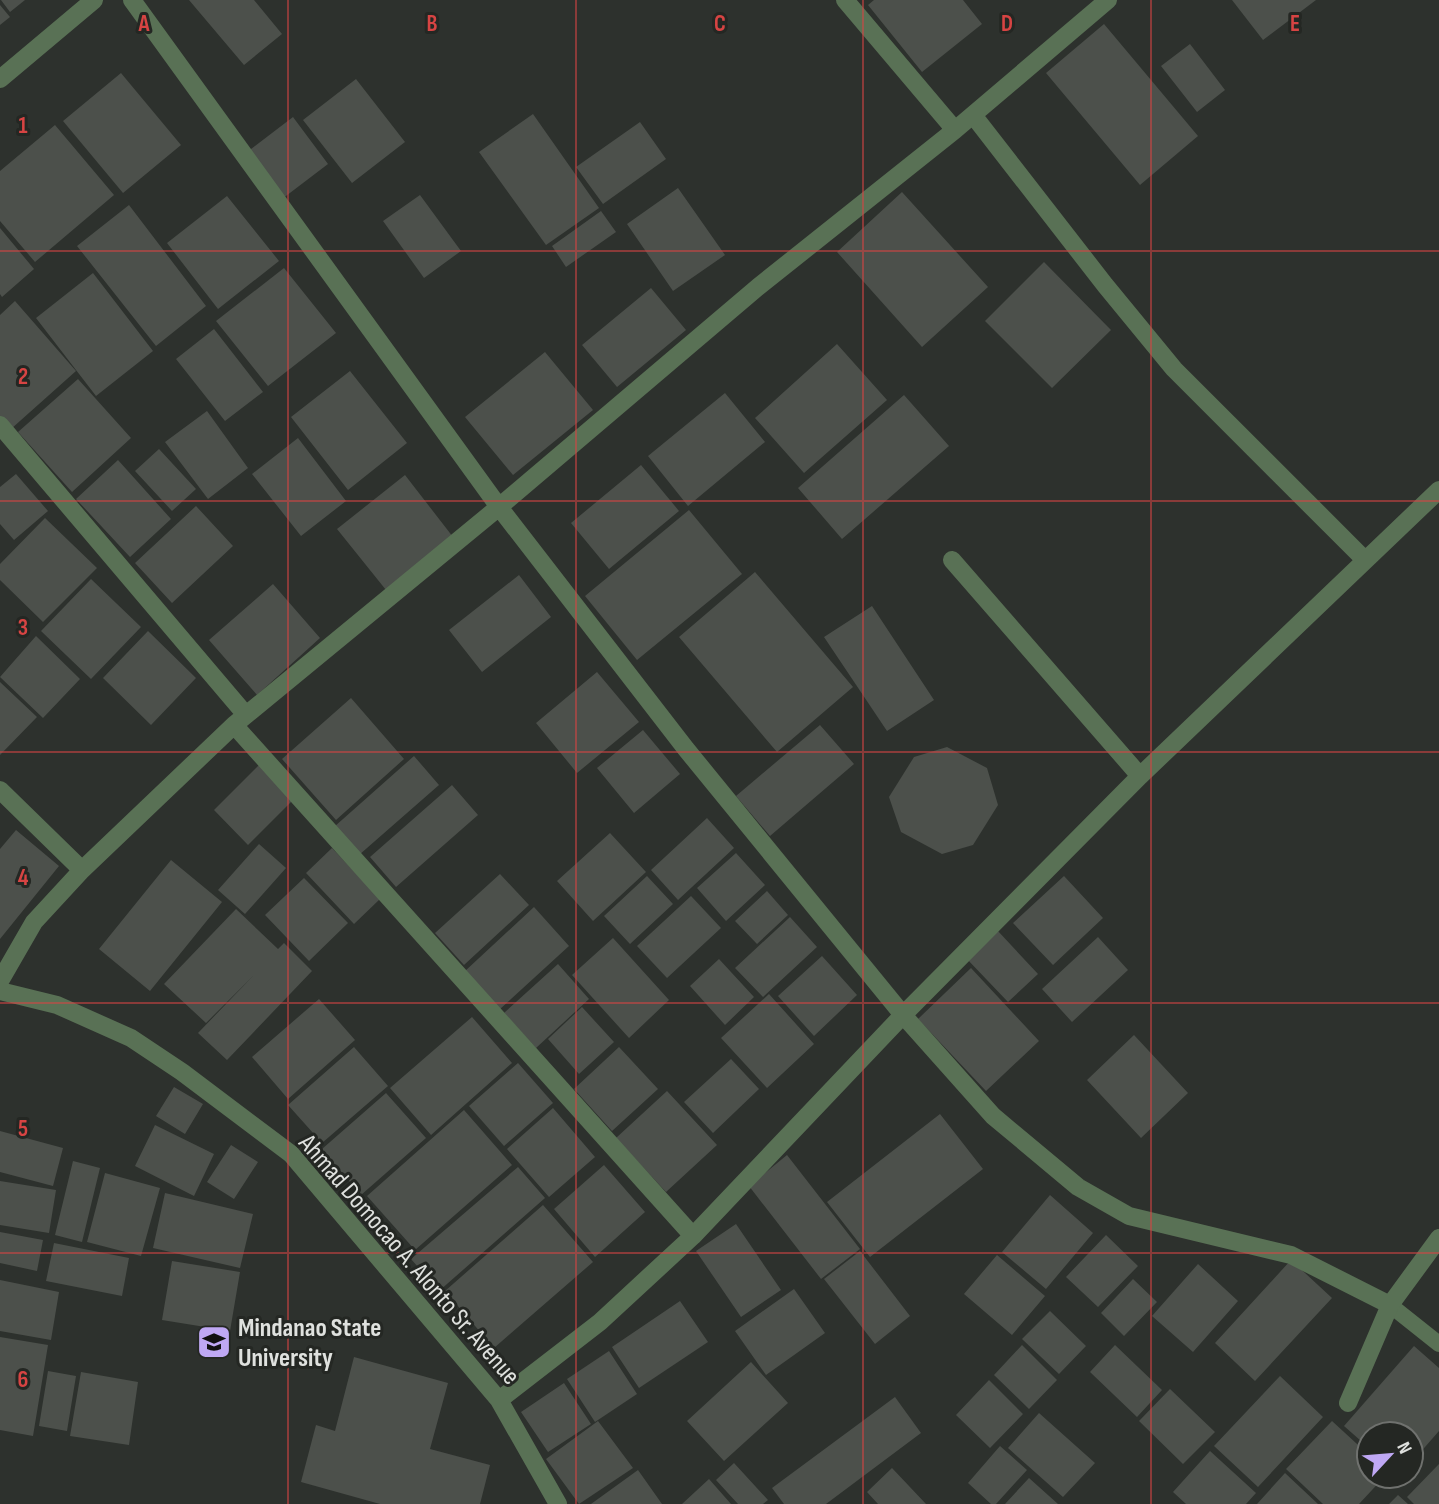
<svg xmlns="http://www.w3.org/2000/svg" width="1439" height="1504" font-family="'Sofia Sans Condensed',sans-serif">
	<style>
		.building { fill: #4c504b }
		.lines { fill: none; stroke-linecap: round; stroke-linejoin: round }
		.lane { stroke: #597155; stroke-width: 16 }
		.street { stroke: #597155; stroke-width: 18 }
		.grid { fill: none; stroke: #d74443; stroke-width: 2; stroke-opacity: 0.55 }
		.labels { text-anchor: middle; stroke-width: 6; stroke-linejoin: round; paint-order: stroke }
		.street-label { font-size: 26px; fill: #dfe1de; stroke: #242723 }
		.poi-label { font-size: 26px; font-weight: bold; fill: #dfe1de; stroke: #242723; text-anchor: start }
		.grid-label { font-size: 23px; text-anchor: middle; font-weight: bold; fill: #d74443; stroke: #242723; stroke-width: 6; stroke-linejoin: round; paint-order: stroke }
	</style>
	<rect width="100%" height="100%" fill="#2d312d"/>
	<path class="building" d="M1 0H25L10 12Z
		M189 0H254L282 34 244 65Z
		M874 0H963L982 24 922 72 868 5Z
		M1232 0H1316L1263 40Z
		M0 5 10 17 0 25Z
		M1104 24 1198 136 1140 185 1046 73Z
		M1190 44 1225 90 1197 112 1161 66Z
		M121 73 181 145 123 193 63 121Z
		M356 79 405 142 352 183 303 120Z
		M533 114 599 208 546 245 479 152Z
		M293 117 328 164 282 199 247 152Z
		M640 122 666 159 603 204 576 167Z
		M55 125 114 195 35 262 0 221V171Z
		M678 188 725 255 673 291 627 224Z
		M902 192 988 287 922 347 837 252Z
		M420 195 461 251 424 278 383 221Z
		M227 196 279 261 218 309 167 243Z
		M129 205 206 306 156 346 77 246Z
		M601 211 616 232 566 267 552 246Z
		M0 228 34 269 2 297 0 294Z
		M1044 262 1111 330 1052 388 985 321Z
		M284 268 336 333 268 386 216 321Z
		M93 273 153 351 96 396 36 318Z
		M651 288 686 330 617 387 582 345Z
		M15 301 76 371 11 429 0 416V315Z
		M214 329 263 392 225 421 176 359Z
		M837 344 887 400 804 473 755 418Z
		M545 352 593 410 513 475 465 417Z
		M350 371 407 443 348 490 291 417Z
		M78 379 131 438 72 492 18 432Z
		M725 393 765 442 688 506 648 456Z
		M904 395 949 446 842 539 798 488Z
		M207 411 248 468 208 499 165 442Z
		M298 438 346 501 301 536 252 474Z
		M159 449 196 489 172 511 135 471Z
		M118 460 171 519 130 557 76 499Z
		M641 465 679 511 609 569 571 523Z
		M16 474 48 511 14 540 0 524V487Z
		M405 475 453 537 386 590 337 529Z
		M196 506 233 546 172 603 135 563Z
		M689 510 742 574 637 660 585 596Z
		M45 518 97 568 43 622 0 580V564Z
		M755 572 853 687 777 752 679 637Z
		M519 575 551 617 482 672 449 630Z
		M91 579 141 627 91 679 41 631Z
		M273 584 320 638 257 695 209 640Z
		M872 606 934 700 887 731 824 637Z
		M148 631 196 678 151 725 103 678Z
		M36 636 80 679 43 718 0 677Z
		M597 672 639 722 577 773 536 723Z
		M0 682 37 717 0 755Z
		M351 698 404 759 336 820 282 759Z
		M820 725 854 764 770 836 736 796Z
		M643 730 680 774 634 813 597 768Z
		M947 747 987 768 998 805 973 845 942 854 901 832 889 797 914 757Z
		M414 756 439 785 359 855 334 827Z
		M262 762 296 797 248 845 214 810Z
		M452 785 478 815 396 887 370 857Z
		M707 818 734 848 678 900 651 870Z
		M16 830 59 866 0 939V849Z
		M610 833 646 872 593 921 557 881Z
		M259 844 286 868 245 914 218 890Z
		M332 848 380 899 354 924 306 873Z
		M736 853 765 885 726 921 697 888Z
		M171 860 222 902 150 991 99 949Z
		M500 874 529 905 464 965 435 933Z
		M647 876 673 904 630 944 604 916Z
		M1064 876 1103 918 1053 965 1013 923Z
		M304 878 348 923 309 961 265 915Z
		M767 891 788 915 757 944 735 921Z
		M691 896 721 928 667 978 637 946Z
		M534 907 569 946 499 1010 464 972Z
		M236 909 278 949 284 943 312 971 227 1060 198 1033 254 975 206 1023 164 984Z
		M790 917 817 947 763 997 735 968Z
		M997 930 1038 974 1008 1002 966 958Z
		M1098 937 1128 970 1072 1022 1042 989Z
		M613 938 669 1000 629 1038 572 975Z
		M822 956 857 995 814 1036 778 996Z
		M719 959 754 997 725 1025 690 986Z
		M558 964 589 999 536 1048 504 1013Z
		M971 968 1039 1041 986 1091 918 1019Z
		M769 994 814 1044 767 1088 721 1038Z
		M319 999 355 1040 288 1099 252 1057Z
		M582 1007 614 1042 579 1074 548 1039Z
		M472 1017 512 1063 431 1135 390 1088Z
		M1134 1035 1188 1093 1141 1138 1087 1080Z
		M354 1047 388 1086 322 1143 288 1105Z
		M619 1047 658 1089 612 1131 574 1089Z
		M731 1059 759 1089 713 1133 684 1102Z
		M518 1063 553 1103 504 1146 469 1106Z
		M174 1087 203 1104 185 1134 156 1116Z
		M667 1091 717 1145 666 1192 616 1138Z
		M386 1093 426 1138 361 1195 322 1149Z
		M553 1108 595 1157 549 1197 507 1149Z
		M464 1110 512 1165 415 1250 367 1196Z
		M940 1114 983 1169 870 1257 827 1202Z
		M155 1125 214 1154 194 1196 135 1166Z
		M0 1131 63 1148 53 1186 0 1172Z
		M231 1145 258 1162 234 1199 207 1182Z
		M787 1155 860 1249 821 1279 749 1186Z
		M73 1161 100 1168 82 1242 55 1235Z
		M604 1165 645 1212 595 1257 554 1209Z
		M518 1167 545 1198 439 1291 411 1259Z
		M105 1173 160 1188 141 1256 87 1242Z
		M0 1181 56 1190 49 1233 0 1225Z
		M165 1193 253 1214 240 1268 153 1248Z
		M1050 1195 1093 1233 1046 1289 1002 1252Z
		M543 1205 593 1262 494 1348 445 1291Z
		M736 1224 781 1290 741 1317 696 1251Z
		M0 1232 43 1240 37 1271 0 1263Z
		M1106 1235 1138 1266 1098 1307 1066 1277Z
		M54 1243 129 1258 122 1296 46 1281Z
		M860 1251 910 1316 875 1344 824 1279Z
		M997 1255 1045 1296 1012 1335 964 1294Z
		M1291 1260 1332 1298 1255 1381 1215 1343Z
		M172 1261 240 1272 230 1331 162 1320Z
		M1198 1264 1238 1301 1193 1352 1152 1316Z
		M1133 1279 1157 1302 1124 1336 1101 1313Z
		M0 1280 59 1292 51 1340 0 1331Z
		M794 1289 825 1333 766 1375 735 1331Z
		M680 1301 708 1342 639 1388 612 1347Z
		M1050 1311 1086 1346 1059 1374 1022 1339Z
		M0 1337 48 1345 33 1436 0 1430Z
		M1022 1345 1057 1380 1029 1409 994 1375Z
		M1115 1345 1162 1390 1137 1417 1090 1372Z
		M1414 1346 1439 1368V1431L1411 1463V1434H1369V1448L1344 1426Z
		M609 1351 637 1394 595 1422 567 1379Z
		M354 1357 448 1383 430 1449 490 1465 480 1504H380L301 1482 316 1425 335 1431Z
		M751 1362 788 1403 724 1461 687 1421Z
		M48 1371 76 1376 67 1431 39 1426Z
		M81 1372 138 1382 129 1445 70 1436Z
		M1280 1376 1323 1417 1258 1487 1214 1446Z
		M989 1380 1023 1414 990 1448 956 1415Z
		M564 1383 591 1424 548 1452 521 1412Z
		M1170 1389 1215 1432 1183 1464 1139 1421Z
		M895 1397 921 1433 826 1504H784L772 1488Z
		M1039 1413 1095 1463 1063 1497 1008 1448Z
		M598 1421 633 1468 579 1504 546 1459Z
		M1332 1421 1369 1455V1476H1385L1359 1504H1323L1286 1469Z
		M1000 1446 1027 1470 996 1504H991L968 1483Z
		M1210 1451 1256 1493 1246 1504H1186L1173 1492Z
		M734 1463 768 1500 763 1504H738L716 1480Z
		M1439 1464V1504H1414L1407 1497Z
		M892 1468 926 1504H878L867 1492Z
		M638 1470 662 1504H591Z
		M1285 1473 1318 1504H1257Z
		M1029 1478 1058 1504H1005Z
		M709 1479 731 1504H682Z
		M1398 1495 1408 1504H1389Z"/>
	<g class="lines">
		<path class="lane" d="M1390 1305 1439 1344"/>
		<path class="street" d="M132 0 499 507 686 749 903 1015 993 1116 1078 1187 1129 1216 1291 1255 1390 1305 1439 1238
			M845 0 955 130
			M0 79 94 0
			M973 115 1105 285 1174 369 1365 560
			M0 425 246 715
			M952 560 1140 776 1439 490
			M234 725 693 1236
			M0 790 82 870
			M0 981 34 922 82 870 234 725 499 507 758 287 955 130 1108 0
			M0 991 57 1005 131 1038 182 1072 291 1154 499 1400 558 1504
			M499 1400 600 1322 693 1236 903 1015 1140 776
			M1348 1403 1390 1305"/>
	</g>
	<path class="grid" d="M288 0V1504M576 0V1504M863 0V1504M1151 0V1504M0 251H1439M0 501H1439M0 752H1439M0 1003H1439M0 1253H1439"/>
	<defs>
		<g id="university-square" transform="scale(1.75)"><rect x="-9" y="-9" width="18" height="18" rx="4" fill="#bfa8f4" stroke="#242723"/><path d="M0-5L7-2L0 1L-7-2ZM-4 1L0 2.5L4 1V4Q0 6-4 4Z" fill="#111"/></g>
	</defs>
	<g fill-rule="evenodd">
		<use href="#university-square" x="214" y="1342"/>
	</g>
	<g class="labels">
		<g class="street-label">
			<text transform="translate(410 1259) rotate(49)" y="9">Ahmad Domocao A. Alonto Sr. Avenue</text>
		</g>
		<g class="poi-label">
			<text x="238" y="1336">Mindanao State<tspan x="238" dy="30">University</tspan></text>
		</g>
	</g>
	<g class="grid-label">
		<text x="144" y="31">A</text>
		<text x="432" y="31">B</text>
		<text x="720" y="31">C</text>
		<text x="1007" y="31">D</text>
		<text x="1295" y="31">E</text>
		<text x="23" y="133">1</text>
		<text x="23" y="384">2</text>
		<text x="23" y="635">3</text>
		<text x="23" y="885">4</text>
		<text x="23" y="1136">5</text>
		<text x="23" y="1387">6</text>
	</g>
	<g transform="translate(1390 1455) rotate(64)"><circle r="33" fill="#242723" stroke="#6f716e" stroke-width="2"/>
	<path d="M0-5L12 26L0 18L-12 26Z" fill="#bfa8f4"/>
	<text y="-10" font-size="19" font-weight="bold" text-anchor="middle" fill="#dfe1de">N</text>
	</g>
</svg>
